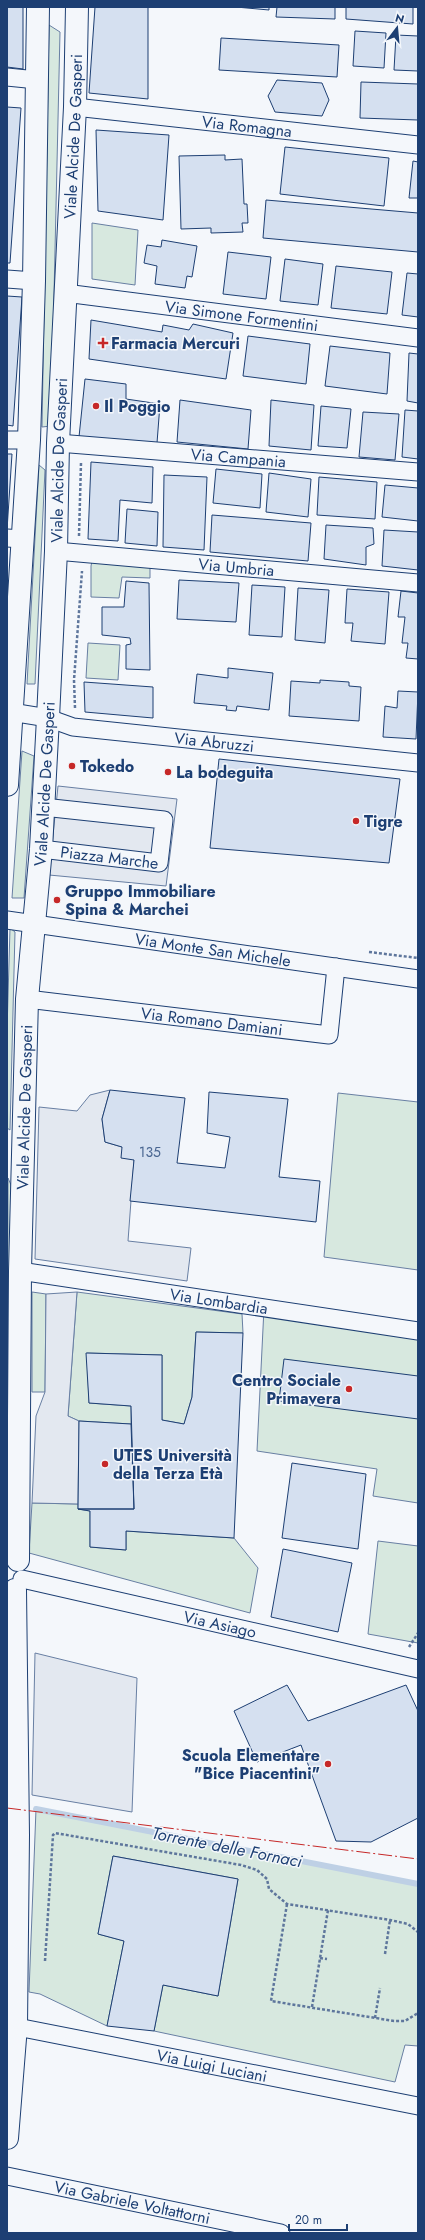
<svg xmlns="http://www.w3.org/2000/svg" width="425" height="2240" font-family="Jost,sans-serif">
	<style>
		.green { fill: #d7e8df; stroke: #687fa3 }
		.parking { fill: #e3e8f0; stroke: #687fa3 }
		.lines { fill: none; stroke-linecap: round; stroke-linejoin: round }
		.stream { stroke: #bed0e5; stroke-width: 6 }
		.building { fill: #d5e0f0; stroke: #1d3f73 }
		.minor-casing { stroke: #1d3f73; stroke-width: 19 }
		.tertiary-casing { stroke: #1d3f73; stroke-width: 24 }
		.path { stroke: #5e769c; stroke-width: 2.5; stroke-dasharray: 3 2; stroke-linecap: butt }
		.minor { stroke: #f4f7fb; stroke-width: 17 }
		.tertiary { stroke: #f4f7fb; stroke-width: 22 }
		.power { stroke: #c62828; stroke-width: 1; stroke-dasharray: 14 3 2 3; stroke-linecap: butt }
		.poi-dot { fill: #c62828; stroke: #f4f7fb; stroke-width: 1.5 }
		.labels { text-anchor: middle; stroke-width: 3; stroke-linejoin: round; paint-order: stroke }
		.number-label { font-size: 14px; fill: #4b6792 }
		.street-label { font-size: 16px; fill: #1d3f73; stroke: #f4f7fb }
		.poi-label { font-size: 16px; font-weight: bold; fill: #1d3f73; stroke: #f4f7fb; text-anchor: start }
		.water-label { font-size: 17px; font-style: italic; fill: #1d3f73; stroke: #f4f7fb }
	</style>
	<rect width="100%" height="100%" fill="#f4f7fb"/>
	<path class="green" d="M49 25 60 32 51 426 42 427Z
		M92 223 138 230 135 285 92 279Z
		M39 465 45 470 35 684H27Z
		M92 561 150 565V578L122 577 119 598 91 597V566Z
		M88 643 120 645 118 680 86 678Z
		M22 751 34 756 24 898H12Z
		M10 928 15 932 10 1130 7 1128V1031Z
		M338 1093 418 1102V1270L324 1257Z
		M8 1178 11 1185 9 1520 7 1523Z
		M32 1292 46 1294 45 1392H32Z
		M77 1292 242 1314 243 1333 196 1332 192 1397 184 1424 162 1420V1355L87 1353 89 1403 131 1406V1424L79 1421 68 1416Z
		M264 1308 418 1332V1503L373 1496 377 1469 257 1451Z
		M32 1503 78 1504V1509L90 1511V1547L126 1550V1531L234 1538 258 1568 250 1613 29 1553Z
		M378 1541 418 1546V1643L368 1634Z
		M36 1809 418 1884V2046L405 2045 395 2082 154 2031 163 1985 218 1996 238 1879 113 1856 98 1934 124 1941 107 2026 40 1994 29 1992Z"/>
	<path class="parking" d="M58 786 177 799 166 886 49 875Z
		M110 1090 102 1119 105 1142 122 1147 134 1160 128 1241 191 1248 187 1281 35 1259 39 1107 77 1111 90 1095Z
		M77 1292 68 1416 79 1421 78 1504 32 1503 36 1416 45 1392 46 1294Z
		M35 1653 137 1678 132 1812 32 1795Z"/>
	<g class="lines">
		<path class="stream" d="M36 1809 418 1884"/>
	</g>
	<path class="building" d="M7 7H23V69L7 67Z
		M95 7H148V99L89 93Z
		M236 7H269V10Z
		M277 7H335V19L276 17Z
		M346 7H413V24L346 19Z
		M355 31 386 33 384 68 353 66Z
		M396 35 418 36V71L394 70Z
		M221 38 339 45 337 77 219 70Z
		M277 80 322 83 329 100 322 116 275 112 268 96Z
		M361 82 418 84V120L360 118Z
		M7 107 21 108 10 263H7Z
		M96 130 169 135 163 220 98 211Z
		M285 147 389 158 384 206 280 194Z
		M225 155V160L242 159 244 204H247L248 223H242L243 232 211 233V228L181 229 179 156Z
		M413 161 418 162V198H409Z
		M266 200 418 213V252L263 238Z
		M162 240 197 246 192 277 187 276 185 288 155 284 157 266 144 263 147 245 161 247Z
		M228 252 271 257 266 299 223 294Z
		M285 259 323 264 318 305 280 301Z
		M336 266 392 272 387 314 331 308Z
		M407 273 418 274V317L402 315Z
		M7 296 22 297 13 426 7 425Z
		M91 320 162 332 163 325 189 330 193 324 233 333 226 379 89 359Z
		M248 336 310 344 306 384 243 376Z
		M330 346 390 353 387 394 325 386Z
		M409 353 418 354V403L407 401Z
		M85 379 126 384V399L160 404 157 443 79 437Z
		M180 400 251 410 248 449 177 442Z
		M271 400 314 405 311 450 269 446Z
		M321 406 351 409 347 448 318 446Z
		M405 410 418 411V459L402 457Z
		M363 412 399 414 395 460 359 457Z
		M7 454H12L7 530Z
		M91 462 153 467 152 503 120 500 118 541 88 539Z
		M216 469 262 474 260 508 213 503Z
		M269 473 311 479 308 517 266 512Z
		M164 475 207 477 204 550 163 547Z
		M319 477 377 482 375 519 317 515Z
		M385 485 418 488V521L382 517Z
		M127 509 158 512 157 546 125 543Z
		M212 515 311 523 308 561 210 552Z
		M326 525 373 528 374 544 366 547V565L324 559Z
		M384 530 418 532V570L382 566Z
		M179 580 239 583 236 622 177 619Z
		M126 581 149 583 150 670 126 669V645L131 644 130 638 102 635V607H124Z
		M252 585 285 587 282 637 249 635Z
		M298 588 329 590 325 643 295 640Z
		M347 589 389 592 385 644 351 641 353 623H345Z
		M401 591 418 593V659L406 658 408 643H402L405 617H398Z
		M228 668 273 673 269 710 237 706 236 711 226 710 227 706 194 703 197 674 228 678Z
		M320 680 349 682V686L361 687 359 721 289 716 291 681 320 683Z
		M84 682 153 687V718L85 712Z
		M398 691 418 692 416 739 383 737 385 706 397 708Z
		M219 759 400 779 389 863 210 848Z
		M110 1090 185 1098 177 1163 225 1168 230 1137 207 1133 209 1092 288 1099 279 1177 320 1181 316 1222 130 1201 134 1160 121 1158 122 1147 105 1142 102 1119Z
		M196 1332 243 1333 234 1538 126 1531V1550L90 1547V1511L78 1509H134L131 1406 89 1403 86 1353 162 1355V1420L184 1424 192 1397Z
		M284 1359 418 1376V1419L279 1401Z
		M79 1421 131 1424 134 1509H78Z
		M292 1463 366 1474 358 1549 282 1538Z
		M283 1549 352 1563 338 1632 271 1617Z
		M287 1685 308 1721 406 1685 418 1711V1818L371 1842 336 1841 301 1745 257 1762 234 1711Z
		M113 1856 238 1879 218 1996 163 1985 154 2031 107 2026 124 1941 98 1934Z"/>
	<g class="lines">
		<g class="minor-casing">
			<g id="minor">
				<path d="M7 77 37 80"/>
				<path id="s1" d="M75 107 418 145"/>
				<path d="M7 279 34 281"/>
				<path id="s2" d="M65 293 418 338"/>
				<path d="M7 440H29"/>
				<path id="s3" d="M58 443 418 472"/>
				<path d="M7 538 23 539"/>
				<path id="s4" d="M56 551 418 583"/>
				<path id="s5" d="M11 712 48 718 73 727 418 763"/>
				<path id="s6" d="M41 849 159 863 164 820 43 807"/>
				<path id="s7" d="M7 920 418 979"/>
				<path id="s8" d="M27 999 329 1035 336 967"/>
				<path id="s9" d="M20 1271 418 1331"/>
				<path id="s10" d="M22 1579 418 1669"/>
				<path id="s11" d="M7 2025 418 2106"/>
				<path id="s12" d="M7 2176 281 2233"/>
			</g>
		</g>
		<g class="tertiary-casing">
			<g id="tertiary">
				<path d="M7 785 29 440 34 281 38 7"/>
				<path id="s13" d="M18 1560 20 1271 27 999 41 849 48 718 56 551 58 443 75 107 77 7"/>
				<path d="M7 2138 16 2026 18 1835 15 1590"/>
			</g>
		</g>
		<path class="path" d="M79 536 81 463
			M75 708 74 680 82 571
			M369 952 418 958
			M409 1647 418 1633
			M287 1904 271 2001 394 2021H405L418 2013
			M385 1954 390 1920
			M320 1958 327 1959
			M45 1961 53 1835 55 1833 241 1865 257 1870 267 1879 269 1889 287 1904 390 1920 408 1924 418 1932
			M312 2007 328 1910
			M375 2018 380 1988"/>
		<use href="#minor" class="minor"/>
		<use href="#tertiary" class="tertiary"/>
		<path class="power" d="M7 1808 418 1859"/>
	</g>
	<g class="poi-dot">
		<path d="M101 337h4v4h4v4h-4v4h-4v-4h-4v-4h4z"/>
		<circle cx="96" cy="406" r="4"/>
		<circle cx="72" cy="766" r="4"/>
		<circle cx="168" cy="772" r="4"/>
		<circle cx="356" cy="821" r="4"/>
		<circle cx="57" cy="900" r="4"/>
		<circle cx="349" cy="1389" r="4"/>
		<circle cx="105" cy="1464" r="4"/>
		<circle cx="328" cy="1764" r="4"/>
	</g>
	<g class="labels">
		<g class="number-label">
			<text x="150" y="1157">135</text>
		</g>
		<g class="street-label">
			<text dy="6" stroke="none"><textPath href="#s1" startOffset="173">Via Romagna</textPath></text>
			<text dy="6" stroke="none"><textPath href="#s13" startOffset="1425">Viale Alcide De Gasperi</textPath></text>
			<text dy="6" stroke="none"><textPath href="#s2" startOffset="178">Via Simone Formentini</textPath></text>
			<text dy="6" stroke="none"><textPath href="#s3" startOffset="181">Via Campania</textPath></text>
			<text dy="6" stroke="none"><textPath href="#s13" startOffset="1101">Viale Alcide De Gasperi</textPath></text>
			<text dy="6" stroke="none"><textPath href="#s4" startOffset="181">Via Umbria</textPath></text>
			<text dy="6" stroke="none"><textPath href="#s5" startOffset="206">Via Abruzzi</textPath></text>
			<text dy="6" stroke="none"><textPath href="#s13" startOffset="777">Viale Alcide De Gasperi</textPath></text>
			<text dy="6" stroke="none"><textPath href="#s6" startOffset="69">Piazza Marche</textPath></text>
			<text dy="6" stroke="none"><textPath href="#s7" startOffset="208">Via Monte San Michele</textPath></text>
			<text dy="6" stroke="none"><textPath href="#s8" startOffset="186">Via Romano Damiani</textPath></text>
			<text dy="6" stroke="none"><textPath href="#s13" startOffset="453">Viale Alcide De Gasperi</textPath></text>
			<text dy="6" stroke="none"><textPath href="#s9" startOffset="201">Via Lombardia</textPath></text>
			<text dy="6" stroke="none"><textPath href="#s10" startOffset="203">Via Asiago</textPath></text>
			<text dy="6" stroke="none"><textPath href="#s11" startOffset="209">Via Luigi Luciani</textPath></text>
			<text dy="6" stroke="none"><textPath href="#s12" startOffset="128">Via Gabriele Voltattorni</textPath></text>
		</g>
		<g class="poi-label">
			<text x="111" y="349">Farmacia Mercuri</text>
			<text x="104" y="412">Il Poggio</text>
			<text x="80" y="772">Tokedo</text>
			<text x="176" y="778">La bodeguita</text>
			<text x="364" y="827">Tigre</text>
			<text x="65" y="897">Gruppo Immobiliare<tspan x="65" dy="18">Spina &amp; Marchei</tspan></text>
			<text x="341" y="1386" text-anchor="end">Centro Sociale<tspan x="341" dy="18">Primavera</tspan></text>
			<text x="113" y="1461">UTES Università<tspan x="113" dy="18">della Terza Età</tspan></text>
			<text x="320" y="1761" text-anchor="end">Scuola Elementare<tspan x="320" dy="18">"Bice Piacentini"</tspan></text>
		</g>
		<g class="water-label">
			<text transform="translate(227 1847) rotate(11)" y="6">Torrente delle Fornaci</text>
		</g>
	</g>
	<rect width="425" height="2240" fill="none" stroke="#1d3f73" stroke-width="16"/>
	<g transform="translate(397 28) rotate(16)" stroke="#f4f7fb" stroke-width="3" paint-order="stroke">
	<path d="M0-3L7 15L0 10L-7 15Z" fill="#1d3f73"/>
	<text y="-6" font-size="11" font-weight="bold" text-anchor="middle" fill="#1d3f73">N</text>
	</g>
	<path d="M289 2224v6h58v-6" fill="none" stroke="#1d3f73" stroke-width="2"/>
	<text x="295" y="2224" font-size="12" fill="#1d3f73" stroke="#f4f7fb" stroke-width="3" paint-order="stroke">20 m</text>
</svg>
